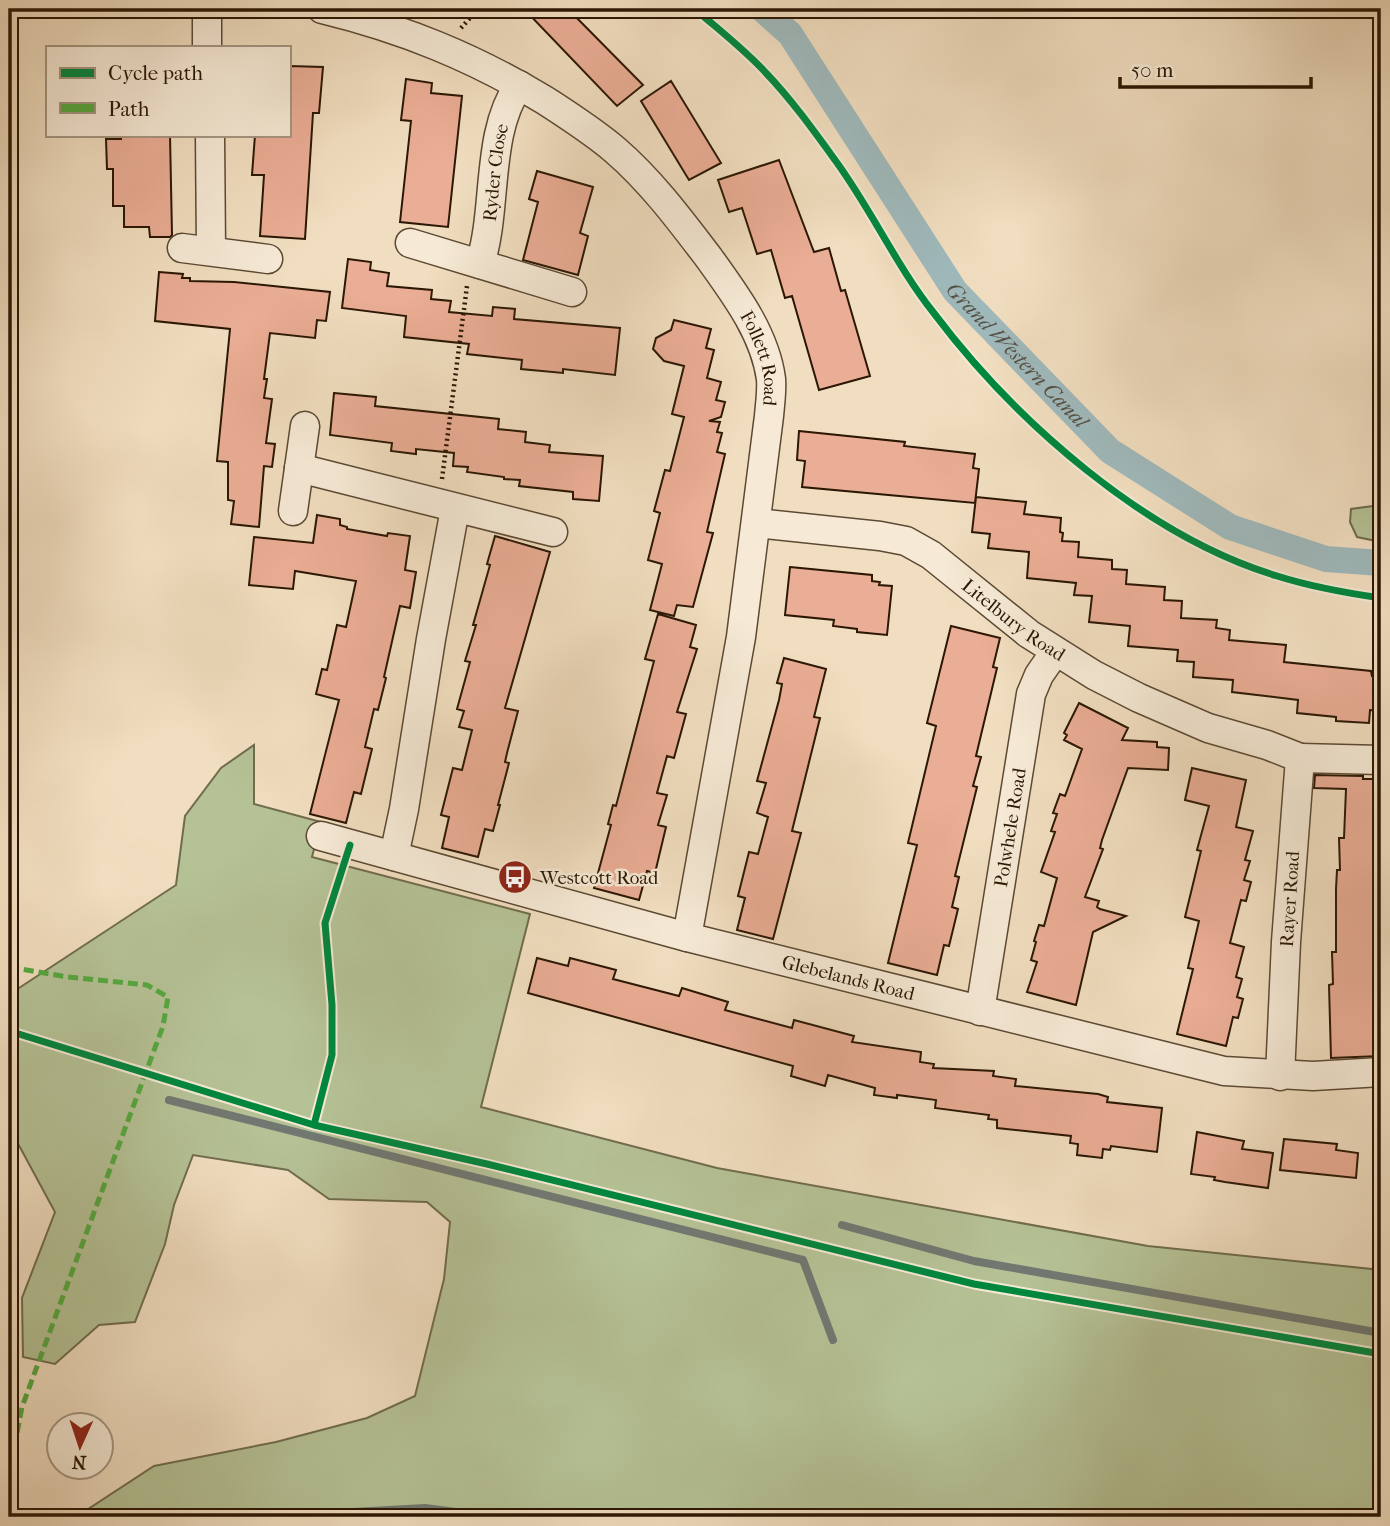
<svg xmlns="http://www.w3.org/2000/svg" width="1390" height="1526" font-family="'IM FELL French Canon',serif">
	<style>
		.green { fill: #b5c296; stroke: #706c4d; stroke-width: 2 }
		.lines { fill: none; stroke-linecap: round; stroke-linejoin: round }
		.stream { stroke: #717872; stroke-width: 8 }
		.canal { stroke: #9fb9bc; stroke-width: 26 }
		.building { fill: #eaad95; stroke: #2b1704; stroke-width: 2 }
		.minor-casing { stroke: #5c4933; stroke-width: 31 }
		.path { stroke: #2b1704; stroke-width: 4.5; stroke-dasharray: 2 3.5; stroke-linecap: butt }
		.minor { stroke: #f6ead6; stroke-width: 28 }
		.quiet { stroke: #54a940; stroke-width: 5; stroke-dasharray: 10 5; stroke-linecap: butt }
		.cycleway-casing { stroke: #f6ead6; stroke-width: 11 }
		.cycleway { stroke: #00873e; stroke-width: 7 }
		.labels { text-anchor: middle; stroke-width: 5; stroke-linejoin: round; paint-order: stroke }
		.street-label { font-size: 19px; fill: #2b1704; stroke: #f6ead6 }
		.poi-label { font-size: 19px; fill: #2b1704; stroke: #f6ead6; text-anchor: start }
		.water-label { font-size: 21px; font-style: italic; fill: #545044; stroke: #f6ead6 }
	</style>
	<rect width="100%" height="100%" fill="#f1dec0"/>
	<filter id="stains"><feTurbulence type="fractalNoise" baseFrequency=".00286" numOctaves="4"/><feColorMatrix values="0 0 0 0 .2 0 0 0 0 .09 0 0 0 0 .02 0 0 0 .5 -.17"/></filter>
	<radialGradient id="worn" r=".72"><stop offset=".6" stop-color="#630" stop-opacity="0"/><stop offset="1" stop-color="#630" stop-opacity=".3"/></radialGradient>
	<path class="green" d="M1381 505V542L1357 537 1350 522 1351 509Z
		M254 745V804L321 822 312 857 530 914 481 1107 717 1168 1148 1246 1381 1270V1517H76L154 1466 276 1442 367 1418 415 1396 444 1279 450 1222 427 1202 329 1199 288 1170 193 1155 174 1205 165 1244 135 1322 99 1325 55 1364 23 1357 22 1298 55 1212 9 1127V985L19 988 176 885 185 816 221 768Z"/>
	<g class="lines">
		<path class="stream" d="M169 1100 803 1260 833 1340
			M842 1225 974 1261 1381 1333
			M263 1517 425 1508 494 1517"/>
		<path class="canal" id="s1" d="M762 9 790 34 955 291 1110 451 1230 527 1326 559 1381 563"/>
	</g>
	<path class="building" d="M524 9H568L643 85 617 106Z
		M289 66 323 67 319 113H313L305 239 260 236 264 175H252L255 135H289Z
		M406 79 432 83 431 93 462 96 448 227 400 222 411 121 401 120Z
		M671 81 721 163 689 180 641 101Z
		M121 135H170L172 235 170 237H150L149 227H124V206H113V169H107L106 139H121Z
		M779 160 814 252 829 248 841 291 845 290 870 376 819 390 792 296 785 298 771 250 757 254 742 208 729 212 718 180Z
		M537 171 593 187 580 233 588 236 578 275 523 260 538 202 529 199Z
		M348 259 371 262 370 270 389 273 387 286 432 290 431 299 451 301 449 312 492 316 493 307 515 309 514 319 620 328 615 375 563 369V373L521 369 522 360 467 354 469 344 404 337 406 316 342 308Z
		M159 272 183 274 182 278H190V281L234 282 330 292 326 321 317 320 315 338 270 333 264 379H267L264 398 272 399 266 443 275 444 272 467 264 466 259 527 231 524 234 501 228 500V462L217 461 230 329 155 321Z
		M674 320 711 329 706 348 714 350 707 378 721 382 716 400 725 402 721 417 709 421 720 422 717 432 722 433 717 452 725 454 707 532 713 533 693 607 677 605 674 616 650 610 662 564 648 560 660 513 654 511 665 470 670 471 684 417 672 414 684 366 664 361 653 349 656 338 671 330Z
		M334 393 376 397 375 406 499 419 498 429 526 432 525 442 550 445 549 452 603 456 599 501 573 499V492L519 486 520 480 504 479V477L467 472 468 467 453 466 454 453 416 449V454L391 451 392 443 330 435Z
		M799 431 905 442 904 446 975 454 973 468 979 469 975 503 802 487 805 461 797 460Z
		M976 497 1026 502 1024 514 1061 518 1060 532 1063 533 1062 541 1079 542 1078 557 1112 560V569L1127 570 1126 584 1165 587 1164 600 1182 601 1181 618 1217 620 1216 628 1230 630 1229 640 1286 645 1284 662 1371 671 1372 676 1380 677 1381 711 1370 710 1369 723 1336 721V717L1297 713 1298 700 1232 692 1233 680 1193 677 1194 662 1177 661 1178 650 1128 646 1130 626 1089 622 1092 596 1074 595 1076 583 1027 578 1029 552 988 548 990 534 972 532Z
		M317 515 340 519V525L347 527V529L387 536 388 533 410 536 405 570 416 572 410 608 400 606 384 677 386 678 378 710 374 709 365 747 372 749 361 794 354 792 346 823 310 814 339 700 316 694 322 669 327 670 337 625 346 627 356 581 295 571 293 589 249 585 254 537 313 543Z
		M495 536 550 552 505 708 518 711 507 753 505 762 509 763 498 805H500L493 831 485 829 478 857 442 848 449 817 441 815 453 768 462 770 472 730 459 727 464 711 457 709 470 662 465 661 476 625H473L490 565 487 564Z
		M790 567 872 575V581L880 582 879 585 892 586 887 635 857 632V629L833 626 834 620 785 615Z
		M658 614 696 625 690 647 697 649 677 712 686 714 674 758 667 756 657 793 667 795 658 825 666 827 655 873 647 871 639 900 594 888 611 825 608 824 613 805 616 806 654 661 645 659Z
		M951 626 1000 638 993 667 997 668 976 756 981 757 973 786 977 787 955 876 959 877 952 907 958 909 949 946 944 945 937 975 888 963 917 845 908 843 936 726 927 723Z
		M784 658 826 669 814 717 820 718 792 831 801 833 773 939 737 930 745 898 738 896 749 852 758 854 768 817 757 813 766 783 757 781 779 700 782 684 777 683Z
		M1079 703 1128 728 1122 740 1157 742V747L1169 748 1168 770 1128 768 1102 840 1100 848 1103 849 1085 897 1099 901 1097 907 1100 909 1126 916 1093 932 1076 1005 1027 992 1037 962 1031 960 1036 942 1034 941 1039 925 1044 926 1057 878 1041 872 1055 832 1051 831 1057 814 1053 813 1060 794 1065 796 1082 749 1064 740 1067 735 1064 733Z
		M1192 768 1246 780 1236 827 1253 831 1245 860 1250 861 1244 880 1251 882 1246 901 1241 900 1230 943 1244 947 1236 977 1242 979 1237 997 1243 999 1238 1018 1233 1017 1226 1046 1177 1034 1193 969 1188 968 1199 921 1185 917 1201 851 1197 850 1209 806 1185 800Z
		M1315 775 1363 776V779H1378V789H1381V1056L1331 1058 1329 985 1333 984 1332 952H1336V889L1337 870H1340L1339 838H1344L1346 789 1314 788Z
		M537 958 568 966 570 958 616 970 613 979 679 996 682 988 728 1002 725 1010 762 1020 792 1028 794 1020 854 1036 852 1042 921 1052 920 1062 934 1064 933 1068 994 1071 993 1076 1016 1079 1015 1086 1098 1094 1108 1097 1107 1102 1162 1108 1157 1152 1111 1146 1110 1150 1103 1149 1102 1158 1077 1155 1078 1144 1070 1143 1071 1136 997 1128V1120L988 1119 989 1115 935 1108 936 1100 897 1095V1098L874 1095 875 1088 828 1075 825 1086 791 1076 793 1066 528 993Z
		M1197 1132 1244 1141 1242 1149 1273 1153 1268 1188 1225 1182 1214 1180 1215 1177 1191 1174Z
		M1284 1139 1337 1144 1336 1150 1358 1153 1356 1178 1280 1170Z"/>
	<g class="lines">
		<g class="minor-casing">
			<g id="minor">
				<path d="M207 9V47"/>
				<path id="s2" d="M322 9C404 29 473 57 546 101 569 116 594 132 615 150 651 181 680 220 709 258 735 294 765 334 771 379 772 391 770 404 769 416L741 637 687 937"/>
				<path d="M210 135 211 251"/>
				<path d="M410 243 572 292"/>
				<path d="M182 248 268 259"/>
				<path id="s3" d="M480 264C498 208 485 134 519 85"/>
				<path d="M299 468 553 532"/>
				<path d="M293 511 305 426"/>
				<path id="s4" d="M756 523 880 536 906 541 931 555 1029 634 1094 675 1139 698 1208 728 1267 745 1300 758 1286 942 1280 1076"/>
				<path d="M1300 758 1381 760"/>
				<path id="s5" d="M321 836 687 937 1224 1071 1313 1076 1381 1072"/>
				<path d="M394 856 404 809 431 639 455 509"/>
				<path id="s6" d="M980 1011 1031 694 1039 675 1055 652"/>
			</g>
		</g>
		<path class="path" d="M461 28 478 9
			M442 479 467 286"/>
		<use href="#minor" class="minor"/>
		<path class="quiet" d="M9 967 68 977 147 985 168 997 163 1026 22 1407 9 1475"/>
		<g class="cycleway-casing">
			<path id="cycleway" d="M695 9C719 30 745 50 766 73 791 99 814 131 835 160 871 209 896 265 933 312 1015 421 1145 536 1277 576 1312 587 1346 593 1381 598
				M9 1031 314 1125 487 1164 974 1284 1381 1354
				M314 1125 332 1055V1005L325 923 350 845"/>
		</g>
		<use href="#cycleway" class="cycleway"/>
	</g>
	<defs>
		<g id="bus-disc" transform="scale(1.75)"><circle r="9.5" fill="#8f2418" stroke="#f6ead6"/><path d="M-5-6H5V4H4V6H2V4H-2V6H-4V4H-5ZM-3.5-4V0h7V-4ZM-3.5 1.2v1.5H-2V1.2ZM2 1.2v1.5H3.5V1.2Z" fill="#fff"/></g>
	</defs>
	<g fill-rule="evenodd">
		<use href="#bus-disc" x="515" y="877"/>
	</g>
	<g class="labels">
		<g class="street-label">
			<text dy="7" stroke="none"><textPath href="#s3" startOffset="93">Ryder Close</textPath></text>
			<text dy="7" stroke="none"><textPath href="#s2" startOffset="586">Follett Road</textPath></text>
			<text dy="7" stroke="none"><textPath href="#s4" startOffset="285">Litelbury Road</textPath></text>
			<text dy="7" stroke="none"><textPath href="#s6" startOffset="186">Polwhele Road</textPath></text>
			<text transform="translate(1289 899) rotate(-86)" y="7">Rayer Road</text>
			<text dy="7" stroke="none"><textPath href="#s5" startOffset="546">Glebelands Road</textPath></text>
		</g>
		<g class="poi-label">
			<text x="540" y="884">Westcott Road</text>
		</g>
		<g class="water-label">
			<text dy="7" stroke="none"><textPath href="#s1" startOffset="432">Grand Western Canal</textPath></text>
		</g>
	</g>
	<rect width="1390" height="1526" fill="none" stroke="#f1dec0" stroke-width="35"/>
	<rect x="10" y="10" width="1369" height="1505" fill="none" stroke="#2b1704" stroke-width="3.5"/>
	<rect x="18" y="18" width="1355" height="1491" fill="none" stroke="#2b1704" stroke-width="2"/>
	<rect x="46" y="46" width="245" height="91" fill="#f6ead6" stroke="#a59682" stroke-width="2"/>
	<rect x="60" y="68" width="35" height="10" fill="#00873e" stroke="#a59682" stroke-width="2"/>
	<text x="108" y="80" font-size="21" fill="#2b1704">Cycle path</text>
	<rect x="60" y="103" width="35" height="10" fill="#54a940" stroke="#a59682" stroke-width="2"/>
	<text x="108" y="116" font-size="21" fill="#2b1704">Path</text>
	<g transform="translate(80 1446) rotate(183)"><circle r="33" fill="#f6ead6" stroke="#a59682" stroke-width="2"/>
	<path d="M0-5L12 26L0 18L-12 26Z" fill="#8f2418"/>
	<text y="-10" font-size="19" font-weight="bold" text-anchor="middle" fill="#2b1704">N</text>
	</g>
	<path d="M1120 77v10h191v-10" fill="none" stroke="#2b1704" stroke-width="3.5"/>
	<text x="1131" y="77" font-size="21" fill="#2b1704" stroke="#f6ead6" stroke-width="5" paint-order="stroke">50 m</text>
	<rect width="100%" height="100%" filter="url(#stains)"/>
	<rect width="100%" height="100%" fill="url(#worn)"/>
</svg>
